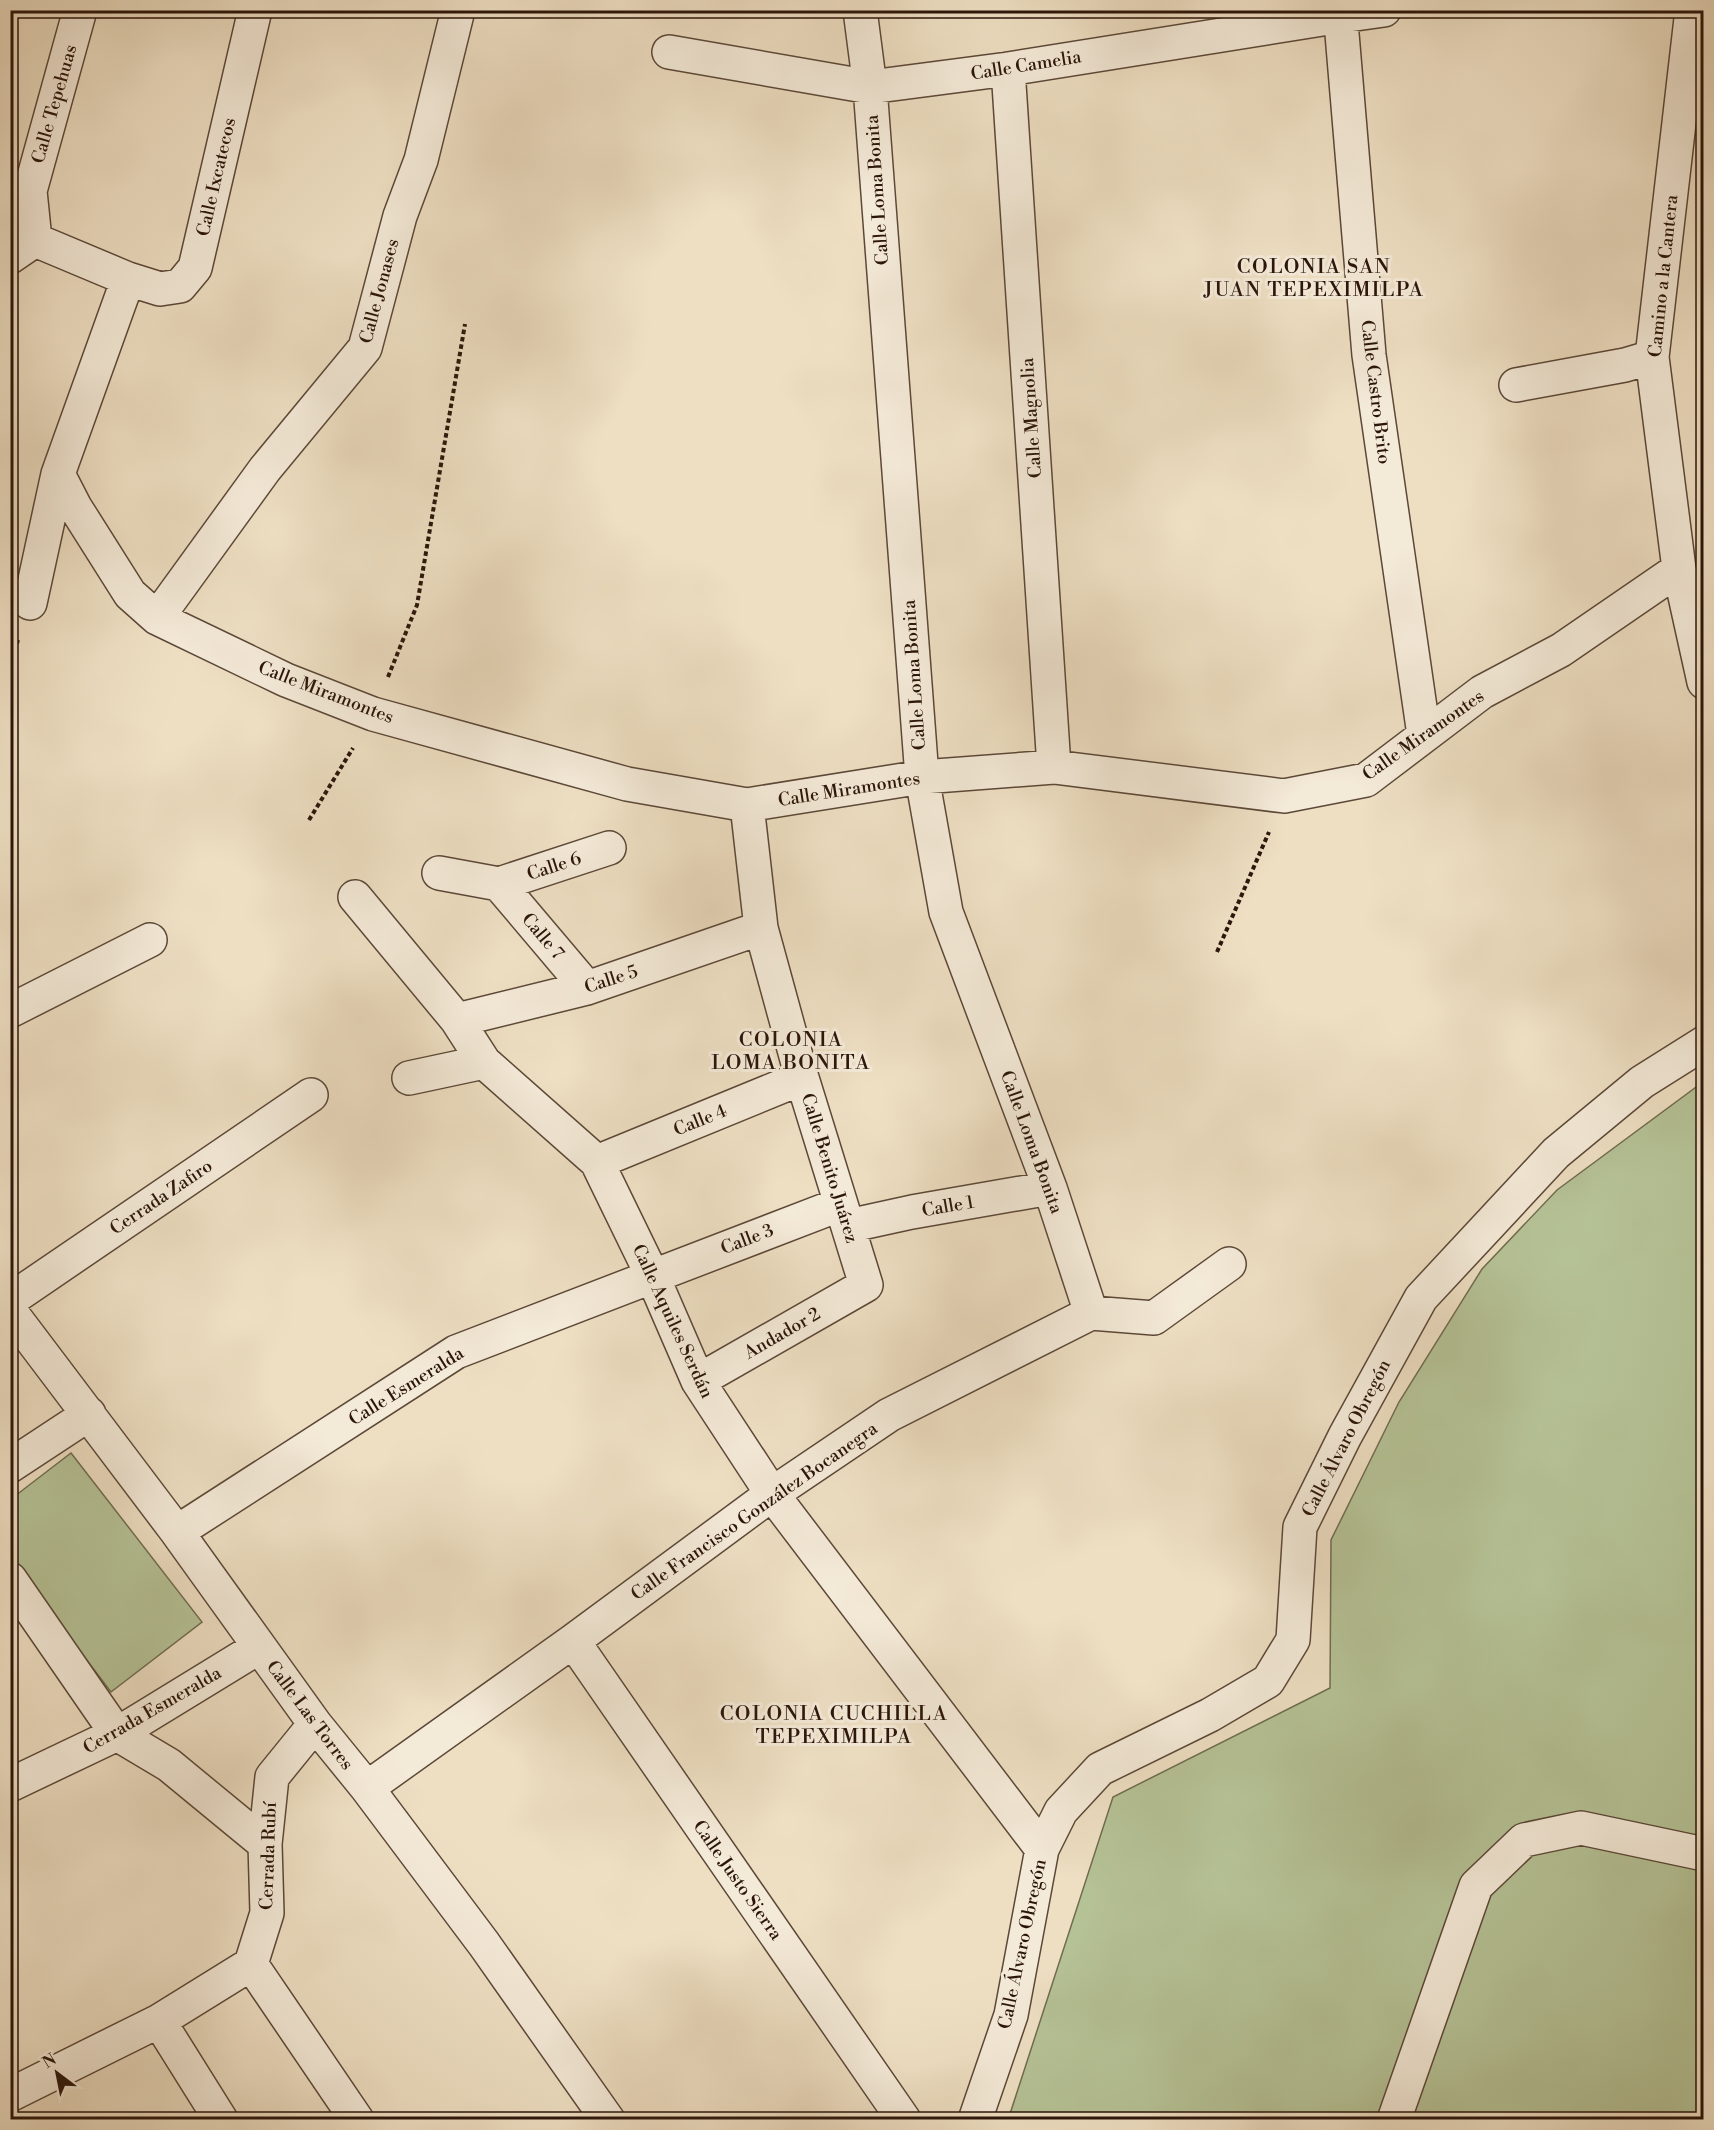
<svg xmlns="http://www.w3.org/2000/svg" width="1714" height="2130" font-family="'Libre Bodoni',serif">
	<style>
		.green { fill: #b5c296; stroke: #706c50; stroke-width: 1.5 }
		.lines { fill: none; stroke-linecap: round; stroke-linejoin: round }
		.minor-casing { stroke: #5c4838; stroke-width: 36 }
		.path { stroke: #2b150a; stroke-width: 4; stroke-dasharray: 4.5 3; stroke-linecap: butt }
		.minor { stroke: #f4ead8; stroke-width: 33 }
		.labels { text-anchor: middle; stroke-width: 6; stroke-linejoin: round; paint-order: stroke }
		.street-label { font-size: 18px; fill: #2b150a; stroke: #f4ead8 }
		.neighbourhood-label { font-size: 20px; letter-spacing: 1.5px; fill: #2b150a; stroke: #f4ead8 }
	</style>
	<rect width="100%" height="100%" fill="#eedfc3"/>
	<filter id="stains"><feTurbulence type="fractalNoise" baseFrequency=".00333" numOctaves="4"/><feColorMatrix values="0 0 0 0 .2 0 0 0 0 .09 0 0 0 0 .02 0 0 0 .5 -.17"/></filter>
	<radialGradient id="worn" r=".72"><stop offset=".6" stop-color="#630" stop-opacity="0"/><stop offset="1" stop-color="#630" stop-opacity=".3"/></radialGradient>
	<path class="green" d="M1703 1082V2119L1008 2120 1113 1797 1330 1688 1331 1540 1399 1402 1482 1269 1557 1190Z
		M71 1453 202 1622 111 1692 11 1561V1499Z"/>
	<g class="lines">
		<g class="minor-casing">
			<path id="minor" d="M860 10 870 87 922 777 946 912 1050 1188 1091 1313
				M1340 10 1369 355 1424 735
				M1692 10 1652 357 1679 569 1704 682
				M669 52 870 87 1008 69 1341 16 1384 10
				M1008 69 1054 767
				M35 240 128 279 160 289 180 286 195 268 255 10
				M35 240 30 191 80 10
				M10 257 35 240
				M1516 385 1625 365 1652 357
				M58 474 75 507 130 594 157 618 286 680 373 714 627 784 747 805 922 777 1054 767 1284 796 1366 780 1482 692 1561 650 1679 569
				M30 603 58 474 128 279
				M157 618 265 469 365 348 400 216 421 160 458 10
				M439 873 499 884 609 848
				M499 884 587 988
				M355 897 457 1020 484 1062 597 1162 652 1275 698 1381 772 1494 1042 1849
				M10 1011 150 940
				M457 1020 587 988 761 928
				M409 1078 484 1062
				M597 1162 802 1078
				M848 1226 912 1212 1050 1188
				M10 1300 311 1095
				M10 1311 177 1532 315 1724 367 1788 484 1944 608 2120
				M698 1381 866 1285 802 1078 761 928 747 805
				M10 1466 89 1414
				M177 1532 456 1352 841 1204
				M10 1579 117 1734 169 1765 265 1844
				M573 1641 904 2120
				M10 1785 117 1734 259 1647
				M367 1788 573 1641 772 1494 889 1415 1091 1313 1154 1318 1229 1264
				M251 1964 357 2120
				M159 2021 221 2120
				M10 2095 159 2021 251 1964 267 1913 265 1844 272 1777 315 1724
				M975 2120 1011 2015 1042 1849 1061 1811 1100 1769 1210 1715 1268 1681 1293 1640 1300 1527 1345 1436 1421 1298 1556 1153 1642 1082 1704 1043
				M1394 2120 1476 1886 1524 1840 1581 1828 1704 1854"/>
		</g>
		<path class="path" d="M10 665 18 640
			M388 677 417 605 465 324
			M309 820 353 748
			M1217 952 1269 832"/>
		<use href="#minor" class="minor"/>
	</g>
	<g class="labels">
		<g class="street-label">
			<text transform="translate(1026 65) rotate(-9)" y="6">Calle Camelia</text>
			<text transform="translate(54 104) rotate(-74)" y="6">Calle Tepehuas</text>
			<text transform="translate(216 177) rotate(-77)" y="6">Calle Ixcatecos</text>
			<text transform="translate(877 190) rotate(-94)" y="6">Calle Loma Bonita</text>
			<text transform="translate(1663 276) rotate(-84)" y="6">Camino a la Cantera</text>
			<text transform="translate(379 291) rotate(-75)" y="6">Calle Jonases</text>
			<text transform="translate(1376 392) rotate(83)" y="6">Calle Castro Brito</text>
			<text transform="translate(1031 418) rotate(-94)" y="6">Calle Magnolia</text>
			<text transform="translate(914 675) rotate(-94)" y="6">Calle Loma Bonita</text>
			<text transform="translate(326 692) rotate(21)" y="6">Calle Miramontes</text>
			<text transform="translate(1423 735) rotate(-35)" y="6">Calle Miramontes</text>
			<text transform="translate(849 789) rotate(-9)" y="6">Calle Miramontes</text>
			<text transform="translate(554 866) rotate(-18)" y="6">Calle 6</text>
			<text transform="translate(543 936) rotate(50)" y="6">Calle 7</text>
			<text transform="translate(611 979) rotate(-18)" y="6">Calle 5</text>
			<text transform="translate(700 1120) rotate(-22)" y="6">Calle 4</text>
			<text transform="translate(1032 1142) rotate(70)" y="6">Calle Loma Bonita</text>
			<text transform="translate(830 1168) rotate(73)" y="6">Calle Benito Juárez</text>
			<text transform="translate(161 1197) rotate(-34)" y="6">Cerrada Zafiro</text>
			<text transform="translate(948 1206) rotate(-10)" y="6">Calle 1</text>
			<text transform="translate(747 1239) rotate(-21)" y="6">Calle 3</text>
			<text transform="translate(673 1321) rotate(65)" y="6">Calle Aquiles Serdán</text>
			<text transform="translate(782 1333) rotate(-30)" y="6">Andador 2</text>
			<text transform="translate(406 1386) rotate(-32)" y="6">Calle Esmeralda</text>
			<text transform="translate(1346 1438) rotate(-63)" y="6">Calle Álvaro Obregón</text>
			<text transform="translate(754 1511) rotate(-35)" y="6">Calle Francisco González Bocanegra</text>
			<text transform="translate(152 1710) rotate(-30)" y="6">Cerrada Esmeralda</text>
			<text transform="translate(310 1715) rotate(53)" y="6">Calle Las Torres</text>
			<text transform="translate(268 1856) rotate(-88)" y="6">Cerrada Rubí</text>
			<text transform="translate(738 1880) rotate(55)" y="6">Calle Justo Sierra</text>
			<text transform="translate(1022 1944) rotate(-78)" y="6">Calle Álvaro Obregón</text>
		</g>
		<g class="neighbourhood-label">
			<text x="1314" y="273">COLONIA SAN<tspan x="1314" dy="23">JUAN TEPEXIMILPA</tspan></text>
			<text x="791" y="1046">COLONIA<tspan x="791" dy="23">LOMA BONITA</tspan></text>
			<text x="834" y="1720">COLONIA CUCHILLA<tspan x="834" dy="23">TEPEXIMILPA</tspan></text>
		</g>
	</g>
	<rect width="1714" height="2130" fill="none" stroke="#eedfc3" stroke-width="36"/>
	<rect x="12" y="12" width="1690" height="2106" fill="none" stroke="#2b150a" stroke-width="3"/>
	<rect x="18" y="18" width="1678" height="2094" fill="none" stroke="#2b150a" stroke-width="1.5"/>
	<g transform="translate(57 2073) rotate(328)" stroke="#f4ead8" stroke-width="4.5" paint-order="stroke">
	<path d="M0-4.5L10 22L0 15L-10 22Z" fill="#2b150a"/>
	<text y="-9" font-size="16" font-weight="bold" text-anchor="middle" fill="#2b150a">N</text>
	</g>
	<rect width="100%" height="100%" filter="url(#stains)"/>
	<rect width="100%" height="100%" fill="url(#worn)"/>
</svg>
